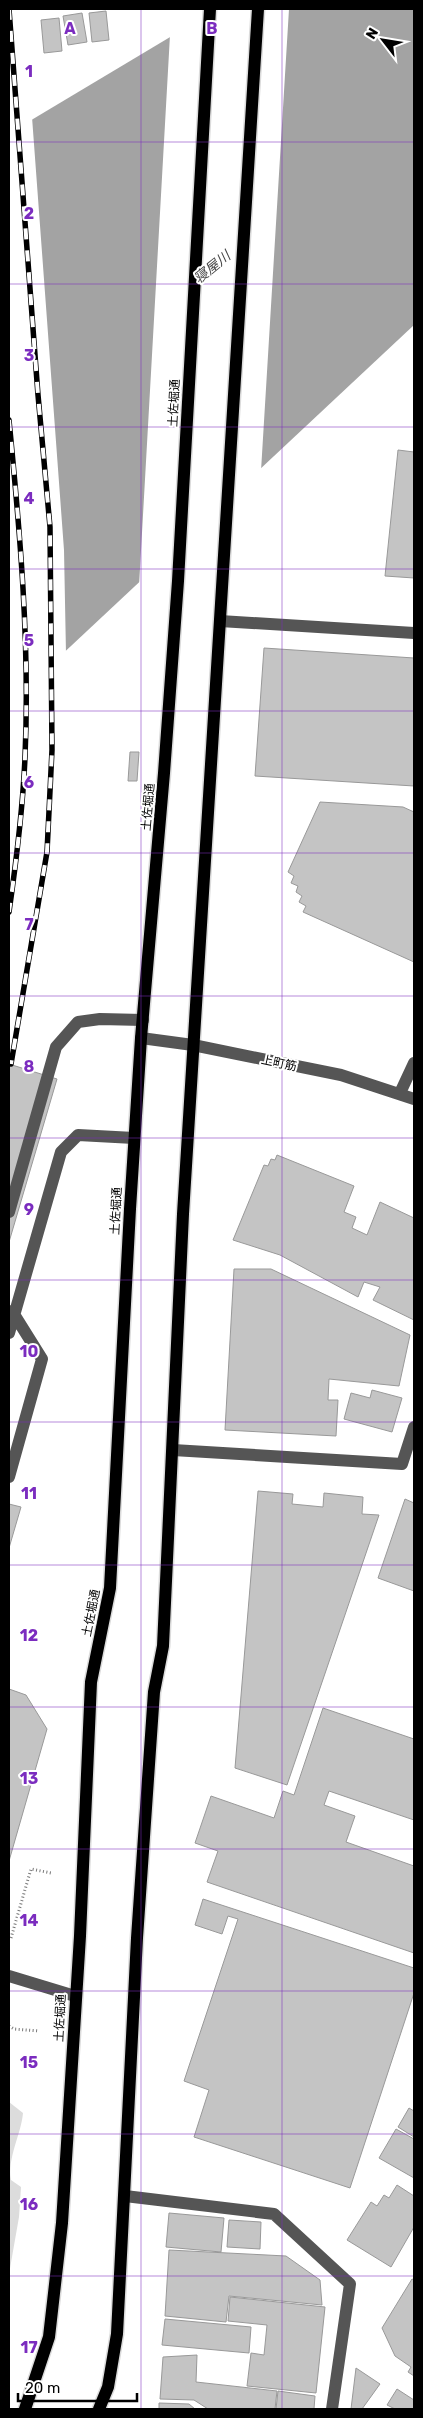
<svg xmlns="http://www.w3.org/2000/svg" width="423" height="2418" font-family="Rubik,'Noto Sans JP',sans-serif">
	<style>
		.green { fill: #dcdcdc }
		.water { fill: #a3a3a3 }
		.pier { fill: #fff }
		.building { fill: #c4c4c4; stroke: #999 }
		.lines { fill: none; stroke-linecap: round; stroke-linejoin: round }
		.major-casing { stroke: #dbdbdb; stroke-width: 15 }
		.path { stroke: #777; stroke-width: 3; stroke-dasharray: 1 2.5; stroke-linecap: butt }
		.minor { stroke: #555; stroke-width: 12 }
		.major { stroke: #000; stroke-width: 12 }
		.rail-casing { stroke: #000; stroke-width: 5.5 }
		.rail { stroke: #fff; stroke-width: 4; stroke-dasharray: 11; stroke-linecap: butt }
		.grid { fill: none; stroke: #7b2cbf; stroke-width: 1; stroke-opacity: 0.55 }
		.labels { text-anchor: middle; stroke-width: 4; stroke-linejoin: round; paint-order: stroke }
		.street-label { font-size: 12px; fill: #000; stroke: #fff }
		.water-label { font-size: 14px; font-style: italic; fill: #444; stroke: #fff }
		.grid-label { font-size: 16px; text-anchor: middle; font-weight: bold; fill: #7b2cbf; stroke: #fff; stroke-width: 4; stroke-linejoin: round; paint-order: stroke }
	</style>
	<rect width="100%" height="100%" fill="#fff"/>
	<path class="green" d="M9 2102 23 2113C21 2135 7 2158 11 2180L21 2187 19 2217 9 2274Z"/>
	<path class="water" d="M217 9H414V325L9 704 13 131Z"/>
	<path class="pier" d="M217 9H289L261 471 139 586 170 35Z
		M32 117 64 550 66 654 9 707V130Z"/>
	<path class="building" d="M106 11 109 40 92 42 89 13Z
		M82 13 87 42 68 45 63 16Z
		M59 18 62 51 44 53 41 20Z
		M398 450 414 452V578L385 576Z
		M264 648 414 658V786L255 776Z
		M130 752H139L137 781H128Z
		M320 802 403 807 414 812V962L303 912 306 906 299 902 302 896 296 892 298 886 291 883 294 876 288 872Z
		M9 1064 57 1079 9 1242Z
		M277 1155 354 1186 344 1212 356 1217 352 1228 367 1235 380 1202 414 1218V1320L373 1300 380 1287 364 1282 358 1297 280 1255 233 1240 264 1165 268 1166 271 1159 275 1160Z
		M234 1269H271L410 1335 399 1386 329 1379 328 1400H338L336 1436 225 1430Z
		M372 1390 402 1398 392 1432 344 1419 351 1393 370 1398Z
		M258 1491 293 1494 292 1504 323 1507 324 1493 363 1497 362 1514 379 1515 287 1785 235 1768Z
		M405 1499 414 1503V1591L378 1578Z
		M9 1504 21 1507 9 1548Z
		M9 1689 26 1695 47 1729 9 1861Z
		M323 1708 414 1739V1820L329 1791 324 1805 355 1816 346 1842 414 1866V1953L207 1882 218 1851 195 1843 211 1796 274 1818 283 1791 294 1795Z
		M203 1899 414 1968V1993L350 2188 194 2137 209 2090 184 2081 238 1919 228 1916 222 1934 195 1925Z
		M409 2108 414 2111V2137L398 2127Z
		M396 2129 414 2139V2178L379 2158Z
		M397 2185 414 2196V2227L391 2267 347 2240 371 2202 377 2206 384 2195 389 2198Z
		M169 2213 224 2218 221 2252 166 2247Z
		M229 2220 261 2222 260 2249 227 2247Z
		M169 2250 286 2256 320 2280 322 2305 229 2296 226 2322 165 2316Z
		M412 2279 414 2280V2376L408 2372 411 2367 395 2356 382 2328Z
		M230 2297 325 2307 316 2393 247 2386 251 2353 264 2355 267 2325 228 2321Z
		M165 2319 251 2327 249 2353 162 2345Z
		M197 2355 196 2382 277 2391 275 2409H208L194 2400 160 2399 163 2357Z
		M356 2368 380 2384 362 2409H351Z
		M397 2389 414 2400V2409H395L387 2405Z
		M278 2391 315 2396 314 2409H276Z
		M159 2403 189 2404 195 2409H159Z"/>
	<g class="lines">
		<g class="major-casing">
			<path id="major" d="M25 2409 49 2337 62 2223 80 1936 91 1682 110 1588 130 1209 141 1038 164 773 178 581 210 9
				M99 2409 108 2387 117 2334 137 1938 154 1692 163 1646 183 1214 258 9"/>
		</g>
		<path class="path" d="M11 1938 31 1869 51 1873
			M9 2026 14 2029 39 2031"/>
		<path class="minor" d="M220 621 414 633
			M141 1038 193 1045 341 1075 414 1099
			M400 1093 414 1063
			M9 1212 56 1047 78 1022 100 1019 143 1020
			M9 1333 61 1152 78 1135 134 1138
			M173 1450 402 1464 414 1427
			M9 1477 42 1359 12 1311
			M9 1976 75 1996
			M125 2196 274 2214 350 2284 332 2409"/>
		<use href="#major" class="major"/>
		<g class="rail-casing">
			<path id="rail" d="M9 9 38 395 50 527 52 750 47 852 11 1064
				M9 420C20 532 30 645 25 757 23 807 16 863 9 912"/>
		</g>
		<use href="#rail" class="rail"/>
	</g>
	<path class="grid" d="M141 9V2409M282 9V2409M9 142H414M9 284H414M9 427H414M9 569H414M9 711H414M9 853H414M9 996H414M9 1138H414M9 1280H414M9 1422H414M9 1565H414M9 1707H414M9 1849H414M9 1991H414M9 2134H414M9 2276H414"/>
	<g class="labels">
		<g class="street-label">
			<text transform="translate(174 403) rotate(-87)" y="4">土佐堀通</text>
			<text transform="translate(148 807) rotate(-85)" y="4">土佐堀通</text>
			<text transform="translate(279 1063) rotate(12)" y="4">上町筋</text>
			<text transform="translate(116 1211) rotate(-87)" y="4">土佐堀通</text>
			<text transform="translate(91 1613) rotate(-79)" y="4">土佐堀通</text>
			<text transform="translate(60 2018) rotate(-87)" y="4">土佐堀通</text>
		</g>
		<g class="water-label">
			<text transform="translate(212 267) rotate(-39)" y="5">寝屋川</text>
		</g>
	</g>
	<g class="grid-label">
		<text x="70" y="34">A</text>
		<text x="212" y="34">B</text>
		<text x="29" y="77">1</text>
		<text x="29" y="219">2</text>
		<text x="29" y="361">3</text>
		<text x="29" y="504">4</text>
		<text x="29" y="646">5</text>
		<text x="29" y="788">6</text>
		<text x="29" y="930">7</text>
		<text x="29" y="1072">8</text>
		<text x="29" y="1215">9</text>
		<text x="29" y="1357">10</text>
		<text x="29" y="1499">11</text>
		<text x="29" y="1641">12</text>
		<text x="29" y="1784">13</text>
		<text x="29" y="1926">14</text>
		<text x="29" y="2068">15</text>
		<text x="29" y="2210">16</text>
		<text x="29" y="2353">17</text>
	</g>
	<rect width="423" height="2418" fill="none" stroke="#000000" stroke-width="20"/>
	<g transform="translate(383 40) rotate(301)" stroke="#ffffff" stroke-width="4" paint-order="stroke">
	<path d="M0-4L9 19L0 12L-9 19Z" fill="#000000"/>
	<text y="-8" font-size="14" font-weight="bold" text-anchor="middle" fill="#000000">N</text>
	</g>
	<path d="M18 2393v8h119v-8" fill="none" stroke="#000000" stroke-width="2.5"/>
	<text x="25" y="2393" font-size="15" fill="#000000" stroke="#ffffff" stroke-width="4" paint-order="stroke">20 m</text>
</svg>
